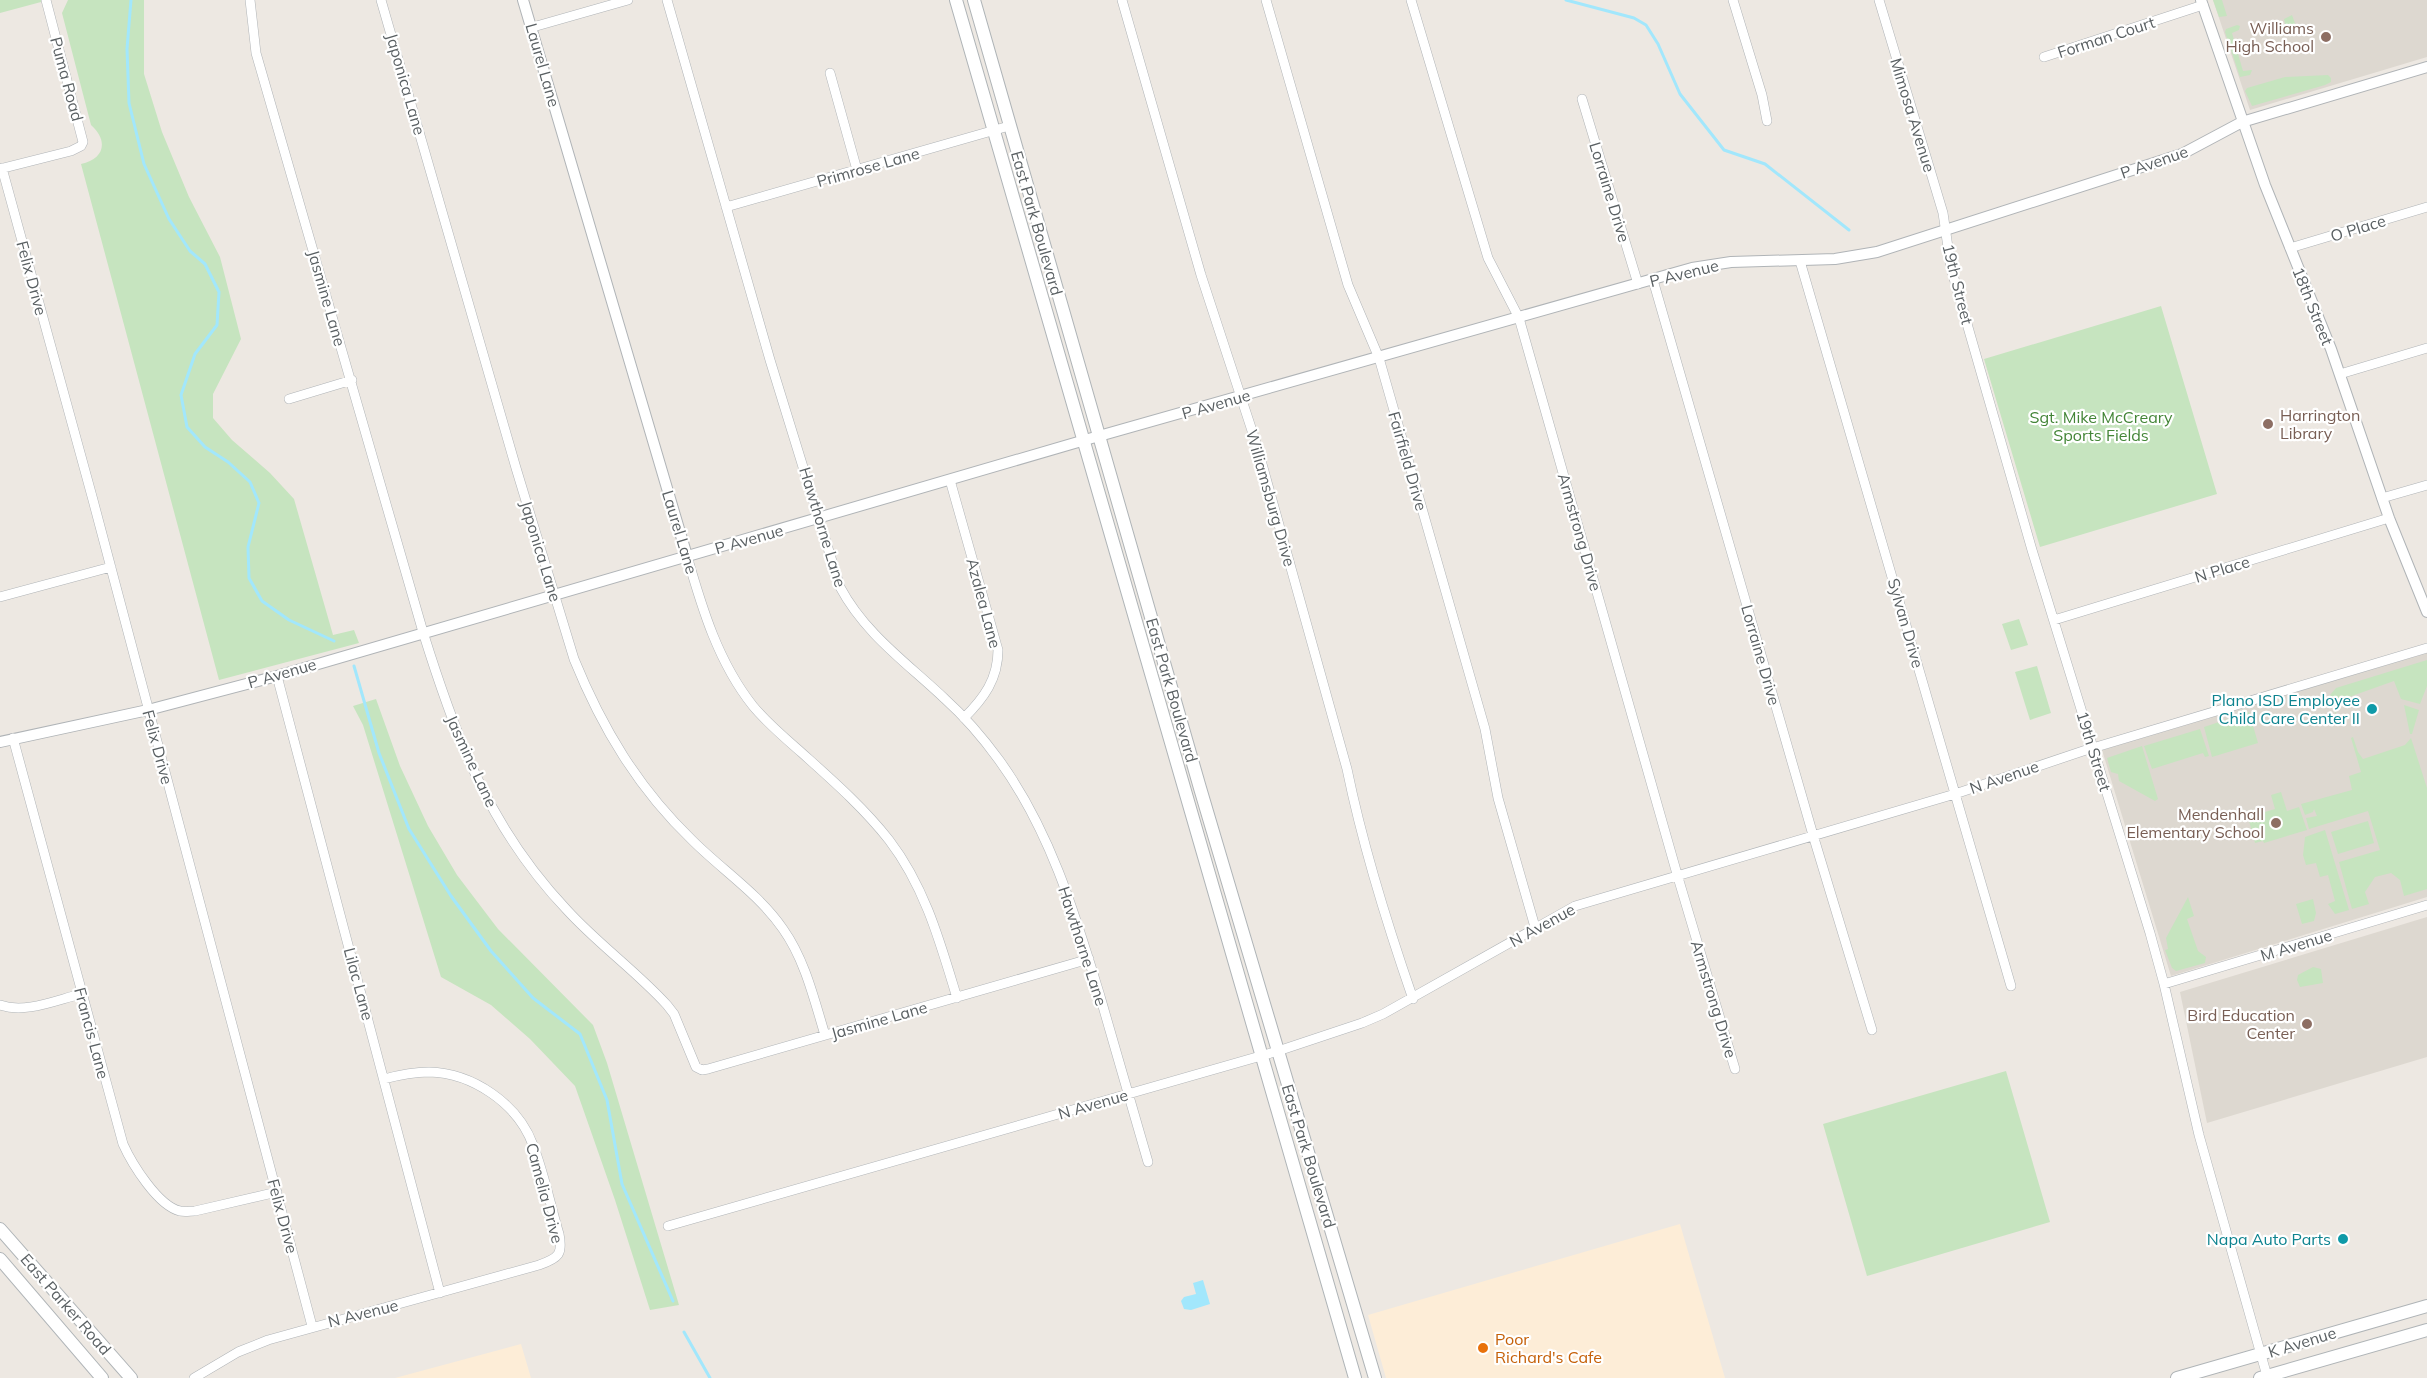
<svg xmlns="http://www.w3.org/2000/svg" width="2427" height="1378" font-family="Mulish,sans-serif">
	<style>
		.commercial { fill: #fdedd7 }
		.education { fill: #ddd8d0 }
		.green { fill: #c6e4bf }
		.water { fill: #a2e7fc }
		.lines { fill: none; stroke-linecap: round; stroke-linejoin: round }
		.stream { stroke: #a2e7fc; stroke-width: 3 }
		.minor-casing { stroke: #b0b4b7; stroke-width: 10 }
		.tertiary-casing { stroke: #b0b4b7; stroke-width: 12 }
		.secondary-casing { stroke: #afb4b7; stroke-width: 14 }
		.minor { stroke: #fff; stroke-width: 9 }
		.tertiary { stroke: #fff; stroke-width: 10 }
		.secondary { stroke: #fff; stroke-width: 12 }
		.education-dot { fill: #8d6e63; stroke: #fff; stroke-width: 2 }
		.culture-dot { fill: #0f9aa8; stroke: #fff; stroke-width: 2 }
		.food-dot { fill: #e8710a; stroke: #fff; stroke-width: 2 }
		.labels { text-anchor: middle; stroke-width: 4.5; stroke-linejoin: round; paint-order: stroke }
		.education-label { font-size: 16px; fill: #785e54; stroke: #fff; text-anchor: end }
		.street-label { font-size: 16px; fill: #5a6063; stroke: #fff }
		.park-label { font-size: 16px; fill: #438537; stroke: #fff }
		.culture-label { font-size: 16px; fill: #0d838f; stroke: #fff; text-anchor: end }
		.food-label { font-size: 16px; fill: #c56008; stroke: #fff; text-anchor: start }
	</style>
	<rect width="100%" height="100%" fill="#ede8e2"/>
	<path class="commercial" d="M1680 1224 1725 1378H1386L1368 1315Z
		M521 1344 531 1378H395Z"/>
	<path class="education" d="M2213 0H2427V57L2250 110Z
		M2427 653V897L2171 976 2102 750Z
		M2427 917V1057L2207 1123 2180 992Z"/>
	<path class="green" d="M0 0H41V2L0 13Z
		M68 0H144V74L162 132 189 197 220 257 241 339 213 394V418L232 440 270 473 294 499 333 635 354 630 359 643 219 680 81 164C104 159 109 141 91 125L62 13Z
		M2213 0H2222L2227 16 2219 17Z
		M2292 15 2296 26 2293 28 2294 31 2287 33 2284 19Z
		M2237 25 2240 26 2239 30 2232 33 2243 71 2252 70 2250 75 2240 77 2225 32 2226 29Z
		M2328 75 2331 78V82L2325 85 2252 106 2245 91 2247 88 2285 77Z
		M2161 306 2217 494 2040 547 1984 359Z
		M2019 619 2028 645 2011 650 2002 624Z
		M2427 660V686L2420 704 2401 699 2394 681 2335 702 2336 716 2330 695 2336 688Z
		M2037 666 2051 713 2030 720 2015 672Z
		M376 699 400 766 428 826 457 875 498 929 593 1025 607 1063 679 1305 650 1310 615 1200 575 1086 530 1039 491 1005 441 977 363 725 353 706Z
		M2404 705 2419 710 2412 734H2410Z
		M2249 712 2258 743 2212 757 2204 727Z
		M2200 729 2209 756 2205 757 2203 753 2152 769 2144 746Z
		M2353 737 2358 752 2363 759 2405 745 2411 738 2427 788V889L2404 896 2400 880 2391 873 2375 877 2365 892 2369 904 2352 909 2339 862 2380 850 2368 811 2309 829 2306 818 2317 816 2314 809 2313 812 2305 815 2301 804 2352 790 2349 776 2361 772 2351 738Z
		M2142 746 2158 799 2155 801 2119 781 2118 774 2111 772 2107 758Z
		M2281 792 2287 811 2299 807 2307 830 2264 843 2263 841 2255 843 2248 817 2275 809 2271 795Z
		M2368 821 2374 843 2338 854 2331 832Z
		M2325 830 2349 910 2335 914 2328 904 2335 901 2328 875 2320 877 2316 863 2306 865 2303 855 2305 837Z
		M2188 897 2194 916 2187 919 2198 951 2206 957 2205 963 2176 971 2172 968 2165 950 2168 949 2166 938Z
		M2313 899 2316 913 2314 921 2302 924 2296 904Z
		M2313 967 2321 969 2323 983 2300 987 2297 980 2298 975Z
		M2006 1071 2050 1222 1867 1276 1823 1124Z"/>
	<path class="water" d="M1203 1280 1210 1304 1191 1310 1184 1309 1181 1301 1184 1297 1196 1294 1193 1283Z"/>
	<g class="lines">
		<path class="stream" d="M131 0 127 49 129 103 144 164 169 219 190 251 205 264 219 292 217 325 195 354 181 395 187 427 205 447 228 462 250 482 259 503 248 547 249 578 262 601 289 620 334 641
			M1566 0 1634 18 1646 25 1658 44 1680 94 1724 150 1765 164 1849 230
			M354 666 379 753 409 829 451 896 491 951 533 998 580 1034 607 1100 622 1184 673 1301
			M684 1332 710 1378"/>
		<g class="minor-casing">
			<path id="minor" d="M250 0 256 53 423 632C456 738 489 828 567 910 598 944 636 971 667 1005L674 1014 696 1067 702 1070 708 1069 1089 959
				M381 0 516 468 574 659C602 728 638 788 692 840 722 870 759 894 783 929 805 960 814 999 825 1035
				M667 0 770 360 840 587C865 634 907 663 945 699 965 717 983 738 999 760 1050 830 1075 914 1100 996 1116 1051 1132 1107 1148 1162
				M1122 0 1201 275 1257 446 1347 769C1363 847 1387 924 1413 999
				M1266 0 1348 285 1379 358 1485 729 1498 798 1535 927
				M1411 0 1488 258 1519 318 1677 874 1735 1069
				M1733 0 1762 95 1767 121
				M1879 0 1943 213 1951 268 2032 550 2150 933 2164 984 2199 1135 2267 1376
				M533 27 628 0
				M2044 57 2203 5
				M830 73 857 170
				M1582 99 1638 284
				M2 168 93 500 312 1326
				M0 169 71 151 81 146 83 142 46 0
				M726 207 1009 126
				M2290 248 2427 207
				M1800 261 2011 986
				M1653 280 1813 835 1872 1030
				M2340 374 2427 348
				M289 399 352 380
				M950 480 998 650C998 679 984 698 964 718
				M2382 498 2427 485
				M687 556C702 608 718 662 753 706 767 723 785 738 802 753 832 780 863 807 889 840 925 887 940 942 957 998
				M0 597 111 567
				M2054 620 2389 518
				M277 676 440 1293
				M13 738 123 1144C132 1164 158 1206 180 1211 185 1212 190 1211 195 1211L277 1192
				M2164 984 2427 905
				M0 1005C25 1014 56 1000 81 994
				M668 1226 1278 1051 1362 1023 1383 1014 1575 906 1955 794 2086 750 2427 648
				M194 1378 238 1352 268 1340 539 1265C559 1258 563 1254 559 1234 550 1204 544 1173 533 1145 518 1104 473 1073 429 1072 414 1072 399 1075 384 1079"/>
		</g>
		<g class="tertiary-casing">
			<path id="tertiary" d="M523 0 687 556
				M2201 0 2265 185 2331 349 2389 518 2427 612
				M0 742 148 710 277 676 1085 440 1692 268 1731 262 1835 259 1877 252 2182 154 2242 122 2427 67"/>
		</g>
		<g class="secondary-casing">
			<path id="secondary" d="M956 0 1355 1378
				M974 0 1200 788 1375 1378
				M0 1229 131 1378
				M0 1259 102 1378
				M2177 1378 2427 1306
				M2260 1378 2427 1330"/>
		</g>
		<use href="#minor" class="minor"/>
		<use href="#tertiary" class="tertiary"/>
		<use href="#secondary" class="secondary"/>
	</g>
	<g class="education-dot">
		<circle cx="2326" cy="37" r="6"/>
		<circle cx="2268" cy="424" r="6"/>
		<circle cx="2276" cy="823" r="6"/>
		<circle cx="2307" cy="1024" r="6"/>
	</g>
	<g class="culture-dot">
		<circle cx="2372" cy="709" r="6"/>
		<circle cx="2343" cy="1239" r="6"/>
	</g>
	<circle class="food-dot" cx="1483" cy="1348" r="6"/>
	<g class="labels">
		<g class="education-label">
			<text x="2314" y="34">Williams<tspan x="2314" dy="18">High School</tspan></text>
			<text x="2280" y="421" text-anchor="start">Harrington<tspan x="2280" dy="18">Library</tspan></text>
			<text x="2264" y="820">Mendenhall<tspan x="2264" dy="18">Elementary School</tspan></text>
			<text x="2295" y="1021">Bird Education<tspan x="2295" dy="18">Center</tspan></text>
		</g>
		<g class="street-label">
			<text transform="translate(2106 37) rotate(-18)" y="6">Forman Court</text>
			<text transform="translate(543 65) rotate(74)" y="6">Laurel Lane</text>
			<text transform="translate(67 79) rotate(75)" y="6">Puma Road</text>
			<text transform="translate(406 84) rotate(74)" y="6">Japonica Lane</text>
			<text transform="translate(1913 115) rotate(73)" y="6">Mimosa Avenue</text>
			<text transform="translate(2154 162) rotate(-19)" y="6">P Avenue</text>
			<text transform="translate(868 167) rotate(-16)" y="6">Primrose Lane</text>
			<text transform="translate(1610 192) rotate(73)" y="6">Lorraine Drive</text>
			<text transform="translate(1037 223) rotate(74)" y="6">East Park Boulevard</text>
			<text transform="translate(2358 228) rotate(-17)" y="6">O Place</text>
			<text transform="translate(1684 273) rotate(-14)" y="6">P Avenue</text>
			<text transform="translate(32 278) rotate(75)" y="6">Felix Drive</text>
			<text transform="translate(1958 284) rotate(76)" y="6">19th Street</text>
			<text transform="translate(327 298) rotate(74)" y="6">Jasmine Lane</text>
			<text transform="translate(2313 306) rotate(68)" y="6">18th Street</text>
			<text transform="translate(1216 404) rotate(-16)" y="6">P Avenue</text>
			<text transform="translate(1408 461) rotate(74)" y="6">Fairfield Drive</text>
			<text transform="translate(1271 498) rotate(74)" y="6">Williamsburg Drive</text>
			<text transform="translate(823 527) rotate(73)" y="6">Hawthorne Lane</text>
			<text transform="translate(680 532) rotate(73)" y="6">Laurel Lane</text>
			<text transform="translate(1580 532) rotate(74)" y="6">Armstrong Drive</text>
			<text transform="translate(749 539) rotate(-16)" y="6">P Avenue</text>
			<text transform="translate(541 551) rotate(73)" y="6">Japonica Lane</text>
			<text transform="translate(2222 569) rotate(-17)" y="6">N Place</text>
			<text transform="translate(984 603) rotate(75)" y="6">Azalea Lane</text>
			<text transform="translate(1906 623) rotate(74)" y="6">Sylvan Drive</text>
			<text transform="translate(1761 655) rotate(74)" y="6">Lorraine Drive</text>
			<text transform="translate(282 673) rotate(-16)" y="6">P Avenue</text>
			<text transform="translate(1172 690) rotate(74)" y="6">East Park Boulevard</text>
			<text transform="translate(158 747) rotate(75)" y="6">Felix Drive</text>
			<text transform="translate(2094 751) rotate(73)" y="6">19th Street</text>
			<text transform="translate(472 761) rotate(65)" y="6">Jasmine Lane</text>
			<text transform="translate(2004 777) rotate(-19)" y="6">N Avenue</text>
			<text transform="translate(1542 925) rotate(-29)" y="6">N Avenue</text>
			<text transform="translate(2296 945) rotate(-17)" y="6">M Avenue</text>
			<text transform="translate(1083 946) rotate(72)" y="6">Hawthorne Lane</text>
			<text transform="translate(359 984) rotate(75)" y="6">Lilac Lane</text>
			<text transform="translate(1714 999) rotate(73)" y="6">Armstrong Drive</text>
			<text transform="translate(879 1020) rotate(-16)" y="6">Jasmine Lane</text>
			<text transform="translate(92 1033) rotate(75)" y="6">Francis Lane</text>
			<text transform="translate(1093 1104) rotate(-16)" y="6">N Avenue</text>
			<text transform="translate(1309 1156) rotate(73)" y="6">East Park Boulevard</text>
			<text transform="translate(545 1193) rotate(75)" y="6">Camelia Drive</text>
			<text transform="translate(283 1216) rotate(75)" y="6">Felix Drive</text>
			<text transform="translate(66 1304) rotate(49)" y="6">East Parker Road</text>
			<text transform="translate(363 1313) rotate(-14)" y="6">N Avenue</text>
			<text transform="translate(2302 1342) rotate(-17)" y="6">K Avenue</text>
		</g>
		<g class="park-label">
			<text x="2101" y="423">Sgt. Mike McCreary<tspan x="2101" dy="18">Sports Fields</tspan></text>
		</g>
		<g class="culture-label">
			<text x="2360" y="706">Plano ISD Employee<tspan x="2360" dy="18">Child Care Center II</tspan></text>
			<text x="2331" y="1245">Napa Auto Parts</text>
		</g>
		<g class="food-label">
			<text x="1495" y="1345">Poor<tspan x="1495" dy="18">Richard's Cafe</tspan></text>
		</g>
	</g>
</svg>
